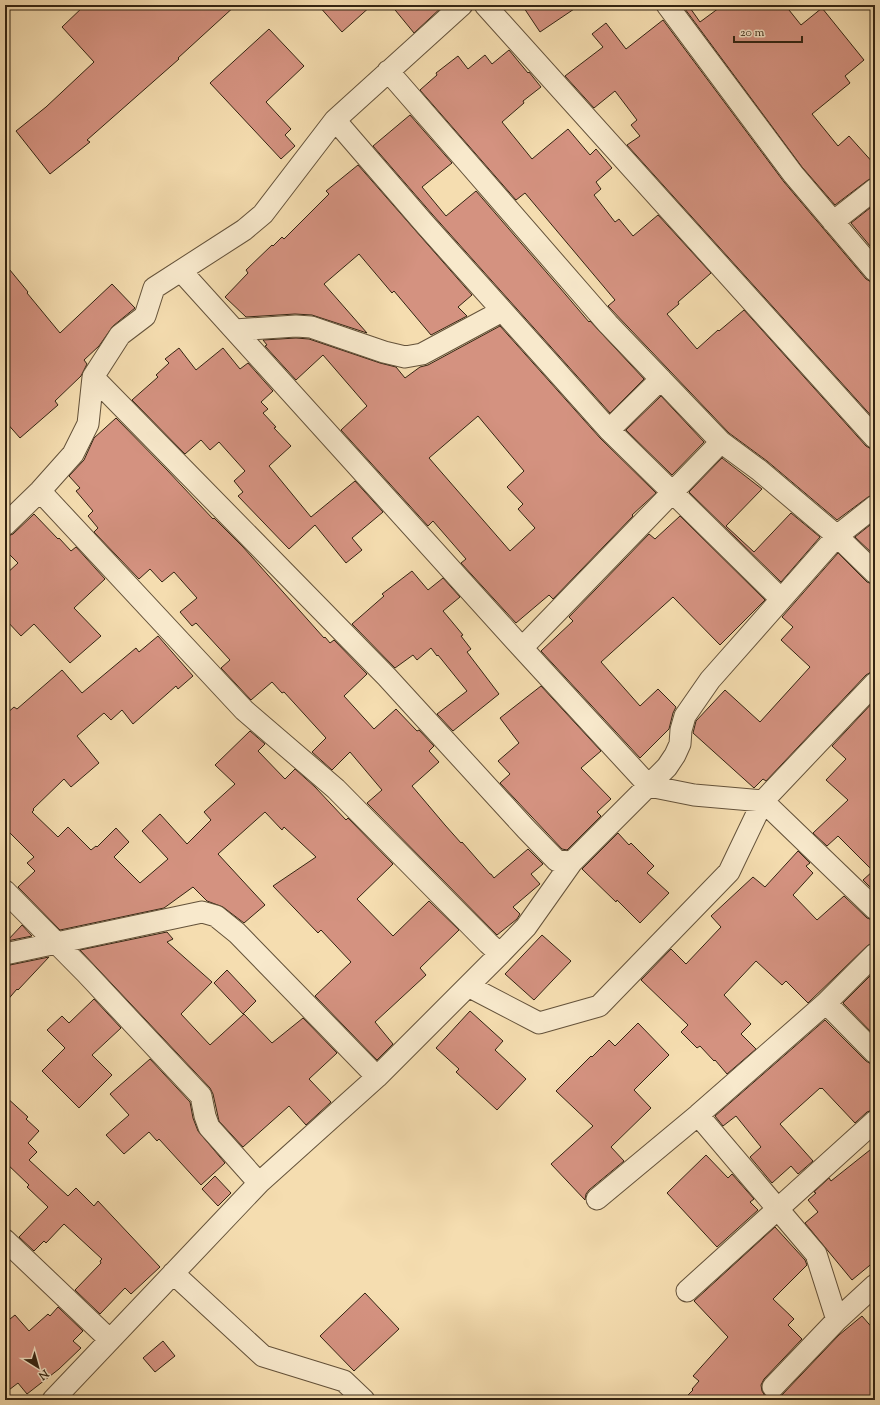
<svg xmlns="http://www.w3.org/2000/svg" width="880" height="1405" font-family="'Sorts Mill Goudy',serif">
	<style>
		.building { fill: #d49280; stroke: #332412; fill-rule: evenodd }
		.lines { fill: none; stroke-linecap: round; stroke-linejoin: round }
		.street-casing { stroke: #64523a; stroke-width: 23 }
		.street { stroke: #f8e9cc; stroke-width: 21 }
	</style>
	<rect width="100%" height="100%" fill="#f5ddb0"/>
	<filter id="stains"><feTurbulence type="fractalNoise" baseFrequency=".005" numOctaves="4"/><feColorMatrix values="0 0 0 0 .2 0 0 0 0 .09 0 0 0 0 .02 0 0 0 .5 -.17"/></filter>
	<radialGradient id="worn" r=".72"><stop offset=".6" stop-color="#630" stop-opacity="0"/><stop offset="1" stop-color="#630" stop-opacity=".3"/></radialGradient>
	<path class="building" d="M85 5H236L178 58 179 59 87 140 90 142 50 174 16 131 46 107 94 62 62 27Z
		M318 5H372L342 32Z
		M391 5H444L414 33Z
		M522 5H580L540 32Z
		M682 5H688L700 22 723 5H785L801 25 822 8 864 60 845 76 850 83 812 114 838 146 849 136 875 165V177L868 180 835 205 802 167Z
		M663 20 784 182 866 279 871 282 875 283V420L627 145 640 136 631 125 637 120 615 91 594 108 565 76 603 47 592 34 606 23 626 49Z
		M269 29 304 66 266 102 291 129 285 135 295 146 281 159 210 83Z
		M509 50 528 73 529 72 541 87 523 101 524 103 502 122 532 159 568 129 590 155 596 149 612 168 596 182 601 189 594 195 615 222 619 219 633 236 658 215 711 273 678 302 679 304 667 314 697 349 718 330 719 331 744 310 866 446 871 449 875 450V494L868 497 837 520 767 461 729 433 608 306 615 300 525 193 516 200 420 90 437 75 436 73 458 56 468 69 485 55 492 64Z
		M410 115 452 163 422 187 446 216 476 191 560 288 589 322 590 321 644 379 610 413 432 214 373 146Z
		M358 165 472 295 458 307 467 316 431 335 394 291 392 293 359 254 324 284 367 333 312 315 295 314 246 317 225 297 248 273 246 270 272 245 273 246 282 237 284 239 329 194 326 191Z
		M875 204V252L851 223Z
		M5 264 28 292 27 293 60 333 112 284 135 308 113 326 99 346 84 360 87 364 81 376 55 401 58 405 20 438 5 421Z
		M500 326 600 438 656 493 632 515 633 516 553 599 549 595 516 623 461 563 466 559 433 521 428 526 341 430 367 406 323 355 296 380 265 346 267 345 263 340 296 338 309 339 380 363 396 367 405 378 420 367 428 365ZM478 416 524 471 507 487 523 504 518 509 535 528 510 551 429 458Z
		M179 348 196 370 223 348 240 369 248 363 273 391 261 402 268 409 263 413 276 427 274 428 291 446 269 466 311 517 355 481 383 512 352 538 362 550 346 563 315 525 289 549 238 496 243 492 234 481 245 471 219 442 210 450 201 440 185 454 132 400 158 377 156 375 169 363 165 359Z
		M661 396 704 442 672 475 626 430Z
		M116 418 167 470 213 519 214 518 243 547 324 638 325 637 330 643 334 640 367 674 344 696 374 729 396 709 417 731 419 730 434 746 429 751 439 762 412 786 445 825 461 843 462 842 490 874H491L494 878 528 849 543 864 531 874 540 884 513 907 520 914 517 919 497 935 367 803 382 790 350 752 332 770 312 752 326 738 284 692 282 693 272 682 251 700 221 668 230 660 196 623 192 626 180 612 197 598 174 572 162 582 150 569 139 579 94 532 98 528 88 516 93 511 76 491 80 488 69 476 84 460 94 438Z
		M722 458 762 489 726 526 754 552 791 513 820 537 781 582 689 492Z
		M34 514 58 539 59 538 71 551 76 547 105 579 74 608 101 636 70 663 34 624 21 636 5 619V575L18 563 5 550V537L13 534Z
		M680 516 765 600 720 645 673 597 601 662 640 706 658 689 676 707 673 713 669 729 640 758 541 651 573 621 569 617 649 534 655 539Z
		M875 521V556L855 537Z
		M838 553 867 582 875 585V671L871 672 866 675 766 781 763 779 754 788 693 733 696 721 725 690 760 722 810 667 781 640 793 627 782 617Z
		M412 571 428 590 443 578 460 597 443 611 463 635 461 636 471 649 467 652 499 694 453 731 437 714 467 691 438 655 437 656 431 648 417 660 413 655 395 668 352 624 384 596 382 594Z
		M158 636 193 676 178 689 176 686 133 724 122 710 111 720 104 713 77 736 99 763 71 787 64 779 33 809 34 810 32 812 58 837 68 827 91 850 96 846 97 847 116 828 129 842 114 857 140 883 168 859 142 831 160 814 187 844 211 820 204 812 235 784 215 765 250 731 265 744 258 751 285 779 295 769 315 787 346 820 348 818 393 864 357 899 393 936 429 901 459 930 420 968 426 975 375 1022 393 1044 377 1060 315 996 351 962 321 930 318 933 273 886 316 857 284 827 282 830 265 812 218 854 265 905 244 923 223 907 207 901 193 887 164 908 60 930 18 887 35 871 27 863 34 857 5 828V715L14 707 17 709 62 670 82 693 136 648 139 652Z
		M541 686 601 751 581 768 611 799 597 812 601 816 567 850 562 849 500 783 510 774 498 761 519 743 500 718Z
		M875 700V892L863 880 873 871 838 836 827 846 813 833 848 800 826 780 846 759 832 746Z
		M618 833 629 845 631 843 654 866 647 873 669 893 640 923 617 900 616 902 582 869Z
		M798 851 810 863 806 866 813 873 793 895 817 920 844 896 867 918 875 921V942L872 943 867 946 808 1003 786 981 782 985 756 961 724 995 751 1024 741 1034 756 1049 727 1074 715 1060 714 1061 700 1046 697 1048 681 1032 688 1025 641 980 671 949 686 964 721 927 711 916 753 877 765 887Z
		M22 925 32 936 7 941Z
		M167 932 173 939 167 942 212 982 181 1014 210 1045 244 1014 272 1043 303 1018 337 1053 309 1079 331 1102 306 1125 289 1106 243 1147 219 1121 213 1094 210 1088 80 950Z
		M542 935 571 961 534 1000 505 974Z
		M49 957 18 990 17 989 5 1003V966Z
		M227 970 256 1001 243 1014 214 983Z
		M875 971V1036L843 1003Z
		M94 999 121 1028 92 1055 112 1075 79 1108 42 1071 65 1048 47 1030 62 1016 69 1023Z
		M470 1011 503 1041 495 1050 526 1079 497 1110 456 1072 459 1069 436 1048Z
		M825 1020 866 1061 871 1064 875 1065V1109L867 1112 855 1123 822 1088 821 1089 820 1088 780 1124 813 1161 798 1174 791 1166 772 1183 750 1157 761 1147 736 1116 723 1126 715 1116Z
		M638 1023 669 1055 634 1090 651 1108 611 1147 624 1161 589 1190 586 1194 585 1200 551 1164 593 1126 556 1091 591 1056 592 1057 609 1040 615 1046Z
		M150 1059 190 1102 193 1118 198 1131 225 1163 201 1185 159 1139 157 1141 149 1132 124 1154 106 1135 129 1115 110 1094Z
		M5 1096 28 1117 26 1119 39 1131 28 1143 37 1152 29 1160 68 1196 76 1188 94 1206 98 1201 160 1267 131 1294 125 1288 100 1314 75 1290 101 1263 100 1261 102 1259 64 1224 46 1243 44 1241 34 1251 19 1237 48 1207 27 1187 29 1185 5 1162Z
		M875 1146V1261L852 1280 805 1223 818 1212 808 1200 816 1193 814 1192 829 1178 831 1181Z
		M706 1155 728 1178 732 1174 754 1199 750 1202 758 1210 717 1247 667 1193Z
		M215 1176 231 1193 218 1206 202 1189Z
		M775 1227 805 1260 807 1265 773 1299 794 1319 788 1325 802 1339 764 1379 761 1385 762 1391 765 1396 770 1399H776L781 1396 839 1335 862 1316 875 1331V1400H683L693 1390 692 1389 699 1381 693 1376 728 1337 694 1301Z
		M365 1293 399 1329 354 1371 320 1336Z
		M58 1307 83 1331 73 1341 81 1348 59 1369 27 1394 18 1383 5 1393V1323L15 1315 29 1331 48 1314 50 1316Z
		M163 1341 175 1356 155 1372 143 1358Z"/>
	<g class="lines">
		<g class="street-casing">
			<path id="street" d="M485 5 875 438
				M667 5 793 174 875 271
				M388 71 608 324 721 442 759 470 837 536 875 573
				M335 120 423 222 609 430 781 599
				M833 222 875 189
				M181 271 522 648 649 786 694 795 763 801 875 909
				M235 330 296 326 311 327 384 352 405 357 422 354 502 311
				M93 377 387 677 526 829 557 861 572 862
				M609 430 661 379
				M40 491 244 710 336 789 488 943 500 954
				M5 525 40 491 73 454 88 424 93 377 120 335 145 316 154 288 244 230 263 214 335 120 462 5
				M522 648 721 442
				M5 891 86 973 201 1096 205 1116 209 1127 259 1183
				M5 954 202 912 216 916 237 933 377 1077
				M468 986 539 1023 599 1006 729 872 763 801 875 683
				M826 1003 875 1053
				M698 1115 816 1254 837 1320
				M597 1199 698 1115 826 1003 875 954
				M5 1240 110 1340
				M173 1273 263 1356 344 1381 364 1400
				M687 1291 875 1121
				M773 1387 837 1320 875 1285
				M53 1400 259 1183 377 1077 500 954 526 927 572 862 667 767 675 755 680 744 681 730 685 716 710 680 837 536 875 506"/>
		</g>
		<use href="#street" class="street"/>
	</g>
	<rect width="880" height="1405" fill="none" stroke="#f5ddb0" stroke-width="20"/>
	<rect x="6" y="6" width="868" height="1393" fill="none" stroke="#332412" stroke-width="2"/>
	<rect x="10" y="10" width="860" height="1385" fill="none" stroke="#332412"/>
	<g transform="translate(38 1367) rotate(143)" stroke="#f8e9cc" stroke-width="3" paint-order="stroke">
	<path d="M0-3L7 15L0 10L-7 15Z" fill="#332412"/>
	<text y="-6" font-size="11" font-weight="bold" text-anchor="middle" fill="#332412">N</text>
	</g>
	<path d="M734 36v6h68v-6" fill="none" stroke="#332412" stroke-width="2"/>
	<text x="740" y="36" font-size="12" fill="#332412" stroke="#f8e9cc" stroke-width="3" paint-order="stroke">20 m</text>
	<rect width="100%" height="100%" filter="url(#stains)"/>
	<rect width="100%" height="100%" fill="url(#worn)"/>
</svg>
